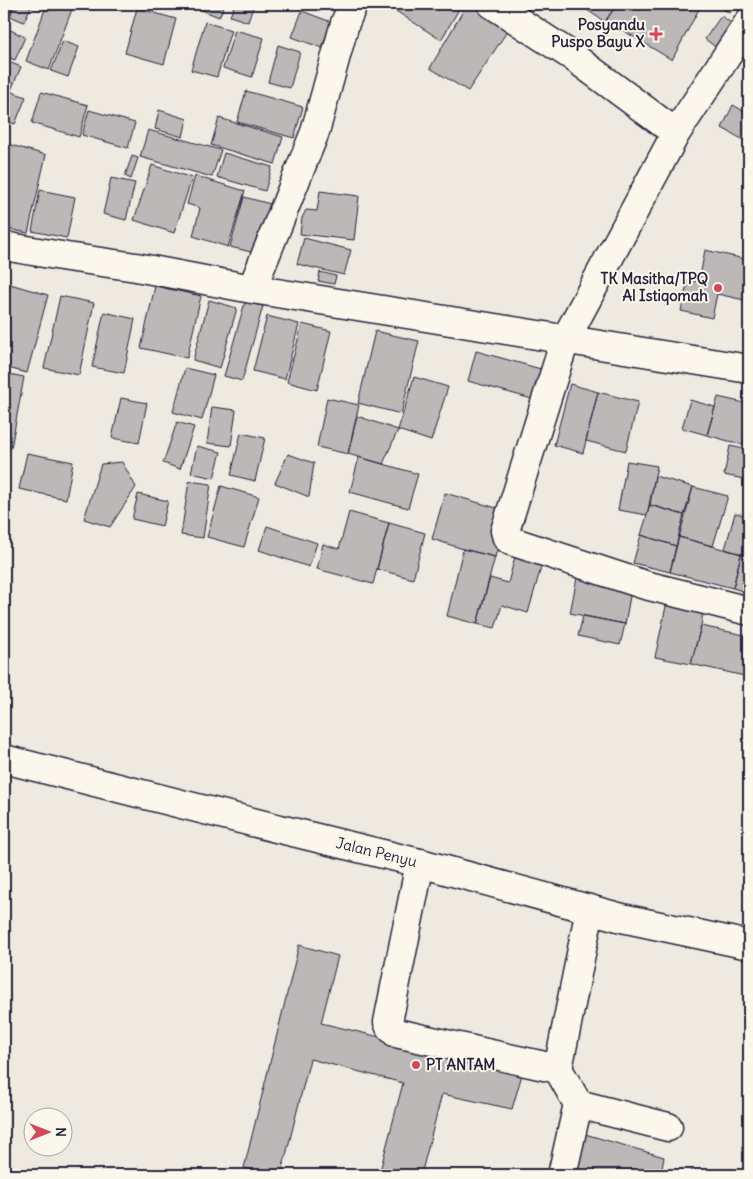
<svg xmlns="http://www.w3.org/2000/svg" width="753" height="1179" font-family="Delius,sans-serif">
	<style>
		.building { fill: #bcb8b8; stroke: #22223b }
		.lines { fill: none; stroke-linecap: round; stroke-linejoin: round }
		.minor-casing { stroke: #22223b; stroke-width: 31 }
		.trunk-casing { stroke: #22223b; stroke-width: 31 }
		.minor { stroke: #fbf7ec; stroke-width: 28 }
		.trunk { stroke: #fbf7ec; stroke-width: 28 }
		.poi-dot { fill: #d1495b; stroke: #fbf7ec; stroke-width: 2 }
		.labels { text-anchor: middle; stroke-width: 4; stroke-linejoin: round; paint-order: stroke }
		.poi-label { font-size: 15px; font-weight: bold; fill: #22223b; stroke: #fbf7ec; text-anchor: end }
		.street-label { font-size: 15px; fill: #22223b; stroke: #fbf7ec }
	</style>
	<rect width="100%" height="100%" fill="#eeeae2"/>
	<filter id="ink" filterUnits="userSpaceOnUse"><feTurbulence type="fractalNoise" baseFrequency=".02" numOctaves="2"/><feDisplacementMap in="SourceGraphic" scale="10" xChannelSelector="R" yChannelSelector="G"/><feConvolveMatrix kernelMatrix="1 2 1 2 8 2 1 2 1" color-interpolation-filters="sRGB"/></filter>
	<g filter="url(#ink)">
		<path class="building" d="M4 4H14L8 16 4 14Z
			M15 4H32L24 22 10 16Z
			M47 4H74L49 70 26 61Z
			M145 4H160L158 8Z
			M190 4H225L219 17 189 5Z
			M235 4H254L248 22 230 16Z
			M385 4H462L441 40Z
			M467 4H478L512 24 468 91 430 68Z
			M591 4H617L605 22 587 10Z
			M617 4H655L660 7 662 4H691L699 9 672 60 606 20Z
			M714 4H735L730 13Z
			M137 8 176 19 164 64 125 53Z
			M302 11 331 22 322 48 292 37Z
			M721 16 743 31 726 55 705 39Z
			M205 22 231 30 217 77 191 70Z
			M4 27 25 37 15 60 4 56Z
			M235 30 264 38 252 77 223 68Z
			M63 41 79 47 68 77 51 71Z
			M278 45 300 52 290 88 268 82Z
			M4 60 21 67 11 90 4 87Z
			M4 89 26 97 15 124 4 120Z
			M246 91 303 107 294 138 237 122Z
			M41 92 88 105 79 137 32 123Z
			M733 105 749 114V143L722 128Z
			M89 110 135 123 128 148 82 135Z
			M159 110 187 119 183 137 155 129Z
			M219 118 283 137 275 164 211 145Z
			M148 130 221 150 212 177 140 157Z
			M4 143 46 155 28 233 4 228Z
			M224 153 272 167 265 191 217 177Z
			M132 156 138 158 131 179 125 176Z
			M152 165 192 178 174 233 134 220Z
			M195 176 245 191 228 247 193 236 200 208 187 204Z
			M111 178 135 183 126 220 103 214Z
			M40 190 75 197 67 238 32 231Z
			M320 191 359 196 354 240 300 234 302 218 306 210 317 211Z
			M244 197 278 206 264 255 230 247Z
			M304 238 351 250 344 275 297 264Z
			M705 250 749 260V301L717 294 712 318 681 311 688 280 699 282Z
			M320 272 336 276 334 284 318 281Z
			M10 284 48 295 27 373 4 367V309Z
			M155 286 201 296 187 358 141 348Z
			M60 296 94 303 79 375 44 368Z
			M209 300 237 308 220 368 193 360Z
			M245 302 263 306 242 381 224 376Z
			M104 312 135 319 124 373 92 367Z
			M267 316 299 324 285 379 253 371Z
			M302 324 331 331 317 390 287 382Z
			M375 331 419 341 401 414 358 403Z
			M476 351 548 371 539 401 468 381Z
			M185 368 214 375 202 420 173 412Z
			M4 373 24 377 11 448 4 447Z
			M414 377 448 387 431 441 398 430Z
			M570 384 598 392 583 453 554 445Z
			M598 392 638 402 626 451 586 441Z
			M718 397 749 404V422L743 445 707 435Z
			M121 398 147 403 139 443 112 438Z
			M327 398 359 405 348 454 317 447Z
			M690 400 715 407 707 435 682 428Z
			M212 407 236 410 231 446 207 443Z
			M357 416 398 430 383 464 348 454Z
			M177 422 194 427 180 469 163 463Z
			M241 433 265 438 255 481 231 475Z
			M197 446 221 452 214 478 191 473Z
			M730 446 749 450V480L724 475Z
			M27 453 73 462 66 499 19 489Z
			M288 454 314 463 309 497 275 483Z
			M359 457 418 474 408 508 350 492Z
			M627 461 657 466 647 515 618 510Z
			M122 462 136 487 110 527 84 519 101 464Z
			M655 476 693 487 684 515 650 505Z
			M189 481 211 484 203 538 181 535Z
			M221 486 259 497 244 547 207 537Z
			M693 487 728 496 713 546 679 537Z
			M445 493 507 511 495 557 463 549 432 539Z
			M138 494 168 501 162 526 132 519Z
			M650 505 684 515 676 546 641 535Z
			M349 512 389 523 373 584 317 569 323 544 339 549Z
			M735 513 749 516V556L725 549Z
			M389 523 425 533 413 579 377 569Z
			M267 526 317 543 309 567 259 550Z
			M641 535 676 546 670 572 633 563Z
			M679 537 741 554 733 588 670 572Z
			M463 549 495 557 477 624 447 616Z
			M517 549 544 557 528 613 502 605 495 628 477 624 490 578 508 583Z
			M741 554 749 556V593L733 588Z
			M578 573 632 585 625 624 570 613Z
			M668 597 704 604 701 626 691 664 655 657Z
			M583 616 625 624 620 645 578 636Z
			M701 626 749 636V677L691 664Z
			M299 945 338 956 321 1023 523 1071 512 1109 442 1094 421 1175H379L403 1083 310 1059 281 1175H274L244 1168Z
			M585 1134 664 1157 661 1175H575Z
			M691 1170 701 1175H688Z"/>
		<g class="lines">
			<g class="minor-casing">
				<path id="minor" d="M492 4 572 56 676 133
					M749 22 676 133 565 340 505 531 507 538 511 541 645 585 749 611
					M4 246 67 257 136 267 252 289 749 369
					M252 289 315 132 345 23 353 4
					M420 863 388 1022 390 1027 396 1033 558 1069
					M590 909 558 1069 578 1104 668 1127
					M562 1175 578 1104"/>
			</g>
			<g class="trunk-casing">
				<g id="trunk">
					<path id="s1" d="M4 759 276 828 420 863 622 918 749 945"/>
				</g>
			</g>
			<use href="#minor" class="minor"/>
			<use href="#trunk" class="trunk"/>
		</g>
	</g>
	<g class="poi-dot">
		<path d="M653.5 26.5h5v5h5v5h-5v5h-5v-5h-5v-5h5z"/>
		<circle cx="718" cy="288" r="5"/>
		<circle cx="416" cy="1065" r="5"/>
	</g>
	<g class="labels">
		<g class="poi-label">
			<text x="645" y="30">Posyandu<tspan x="645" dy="17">Puspo Bayu X</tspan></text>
			<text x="708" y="284">TK Masitha/TPQ<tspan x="708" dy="17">Al Istiqomah</tspan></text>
			<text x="426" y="1070" text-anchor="start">PT ANTAM</text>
		</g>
		<g class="street-label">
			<text dy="5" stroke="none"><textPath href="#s1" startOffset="384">Jalan Penyu</textPath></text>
		</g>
	</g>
	<rect width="753" height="1179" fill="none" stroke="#fbf7ec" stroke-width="20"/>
	<rect x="10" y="10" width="733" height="1159" fill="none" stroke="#22223b" stroke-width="2" filter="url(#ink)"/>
	<g transform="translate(48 1132) rotate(90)"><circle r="24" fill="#fbf7ec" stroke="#a4a2a5"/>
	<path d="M0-4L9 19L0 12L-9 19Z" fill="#d1495b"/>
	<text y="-8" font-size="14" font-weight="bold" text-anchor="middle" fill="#22223b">N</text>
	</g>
</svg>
